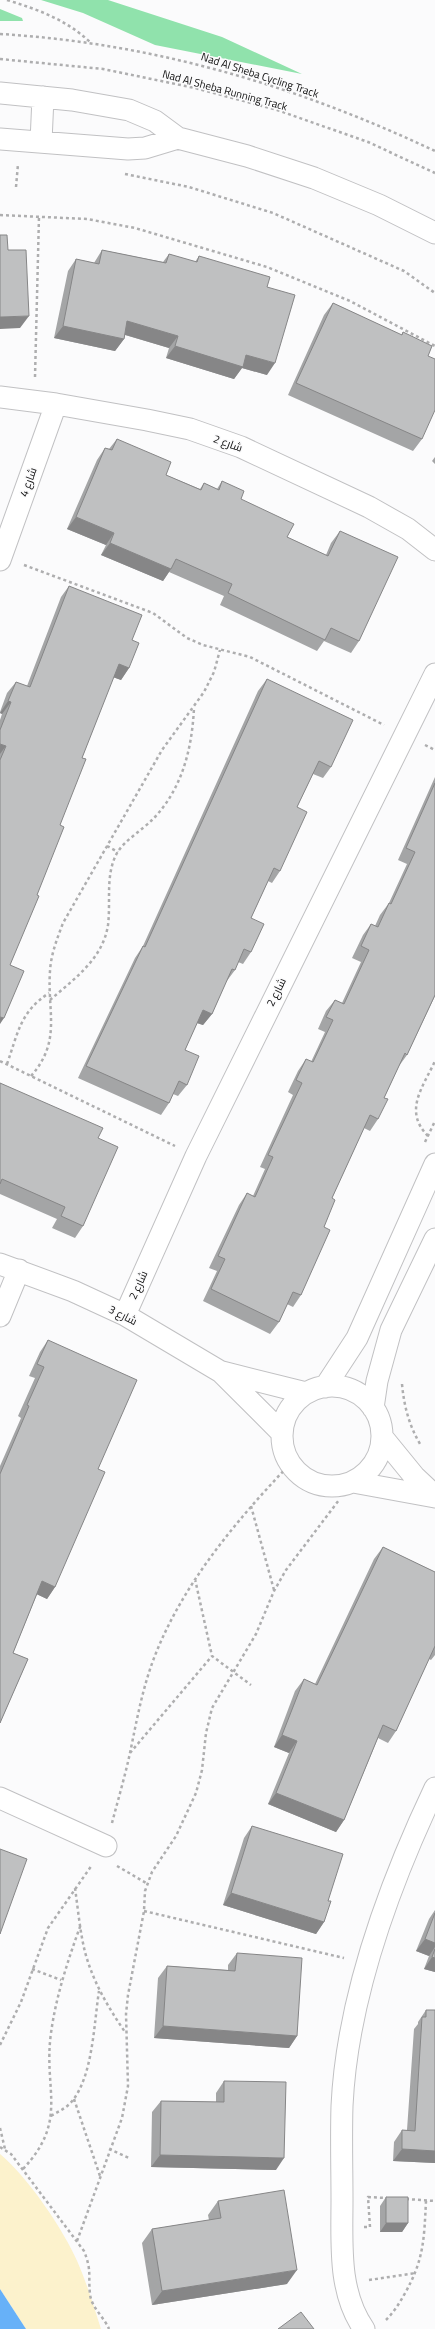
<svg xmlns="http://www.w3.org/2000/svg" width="435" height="2329" font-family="'Titillium Web',Cairo,sans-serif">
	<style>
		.green { fill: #90e2ac }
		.sand { fill: #fcf2cc }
		.water { fill: #67b1f8 }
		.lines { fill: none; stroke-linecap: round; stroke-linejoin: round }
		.minor-casing { stroke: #c1c1c3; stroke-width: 23 }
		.path { stroke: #aeaeaf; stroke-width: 2.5; stroke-dasharray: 3 3; stroke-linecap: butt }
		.minor { stroke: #fff; stroke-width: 21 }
		.wall { fill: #a4a5a6 }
		.shaded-wall { fill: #868687 }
		.building { fill: #bfc0c1; stroke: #868687 }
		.labels { text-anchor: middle; stroke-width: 3; stroke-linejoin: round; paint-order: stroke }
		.street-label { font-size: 11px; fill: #0e0e0e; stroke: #fbfbfc }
	</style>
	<rect width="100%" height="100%" fill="#fbfbfc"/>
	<path class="green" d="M41 0H108L222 37 302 74 155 45 83 13Z
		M0 9 22 18 23 21H0Z"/>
	<path class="sand" d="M0 2154C27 2176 64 2230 78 2263 87 2284 94 2307 101 2329H26L0 2289Z"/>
	<path class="water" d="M0 2289 26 2329H0Z"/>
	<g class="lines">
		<g class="minor-casing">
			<path id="minor" d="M0 93 72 100 129 110 155 121 178 138 247 156 314 178 379 205 435 233
				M0 139 128 149 145 148 178 138
				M41 142 43 97
				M0 397 56 404 147 420 190 429 241 447 369 507 408 529 435 550
				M0 560 56 404
				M0 1264 73 1291 125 1315 221 1372 282 1433
				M125 1315 196 1156 435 674
				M0 1316 19 1270
				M222 1372 306 1393
				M282 1436a50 50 0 1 1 100 0a50 50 0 1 1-100 0Z
				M325 1387 357 1338 435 1164
				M373 1408 377 1381 391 1330 435 1239
				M383 1438 414 1476 435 1496
				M353 1482 435 1497
				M0 1798 106 1846
				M364 2329C338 2292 342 2244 342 2200 342 2169 341 2138 342 2106 347 1999 389 1885 435 1788"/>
		</g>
		<path class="path" d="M7 0C39 10 65 19 90 42
			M0 34C153 43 297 86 435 151
			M0 59 103 69 195 88 277 110 368 142 435 173
			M125 174 189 187 273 213 404 271 435 293
			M16 187 18 164
			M0 215 87 219 135 228 267 267 350 301 435 346
			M35 377 39 216
			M24 565 153 613 187 638 203 645 250 657 384 725
			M425 745 435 750
			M107 846 118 852
			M50 1000C74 979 103 959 108 925 111 901 105 875 117 853 124 841 142 830 152 820 182 790 192 749 194 708
			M0 1061 175 1146
			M7 1064C18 1033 20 1012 49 993
			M31 1076C62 1041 47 1012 50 971 51 954 57 939 63 923L162 750 204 692 214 672 220 650
			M428 1136C403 1111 423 1087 435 1061
			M425 1142 435 1121
			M402 1384C404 1406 409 1425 420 1444
			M251 1506 274 1590
			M195 1579 212 1656 251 1685
			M130 1753 212 1656
			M112 1823C118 1800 125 1776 130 1753 137 1719 143 1685 156 1653 185 1581 237 1520 290 1464
			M117 1866 148 1884
			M75 1888C78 1909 80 1932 85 1952 93 1982 108 2007 125 2032
			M144 1911 344 1958
			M32 1969 61 1980
			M0 2045 21 2002 48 1928 92 1865
			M74 2099 100 2176
			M51 2116C59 2111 67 2108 73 2100 93 2074 94 2023 99 1991
			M0 2128 5 2149
			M0 2147 11 2154 84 2251C92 2271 88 2275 90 2294 91 2307 104 2317 109 2329
			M109 2149 129 2158
			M23 2169C69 2120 43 2090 51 2033 56 1996 68 1960 81 1924
			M406 2199 435 2201
			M364 2227H370L368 2197 387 2198
			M77 2241 122 2118 128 2086 126 2014 128 1995 144 1911 145 1891 152 1872 176 1836 196 1793 202 1770 206 1733 212 1708 256 1634 274 1591 286 1570 339 1500
			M369 2280 416 2273
			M386 2320C393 2313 399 2304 404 2295 424 2260 424 2240 426 2201"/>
		<use href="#minor" class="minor"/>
	</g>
	<path class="wall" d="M102 250 163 262 169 254 195 262 199 256 267 287V375L242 368 234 379 166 358 169 348 125 335 124 339 115 351 54 338 68 271 76 259 94 263Z
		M333 303 401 335 403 332 428 356 422 439 413 451 288 395 324 315Z
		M117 439 166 475 200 489 204 483 217 489 222 481 241 499 287 537 326 555 331 543 340 531 359 641 351 653 324 641 317 651 220 605 224 596 169 572 163 581 101 555 106 545 67 529 97 460 105 448 109 449Z
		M435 457V464L432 461Z
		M69 586 132 640 129 668 121 680 113 677 82 758 37 895 10 965 0 1024V720L2 714 0 713V712L7 693 16 682 27 686 61 597Z
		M267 679 331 767 323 778 313 774 297 807 280 871 272 883 268 881 251 918V952L243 964 238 962 235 970 226 982 212 1014 203 1025 197 1023 185 1050 187 1085 178 1096 173 1094 169 1103 161 1115 78 1078 135 958 143 946 258 691Z
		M435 777V996L407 1055 399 1066 384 1098 378 1119 370 1131 364 1128 332 1198 324 1227 301 1295 293 1307 287 1304 279 1322 270 1334 203 1301 217 1271 209 1268 239 1205 247 1193 253 1196 265 1169 260 1167 293 1095 288 1092 298 1071 306 1059 311 1062 325 1032 318 1029 326 1011 335 1000 342 1003 361 962 352 958 363 935 371 924 375 926 380 915 389 903 407 864 398 860Z
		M0 1083 98 1138 83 1226 75 1238 52 1228 57 1219 0 1194Z
		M48 1340 98 1469 55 1587 47 1599 37 1594 13 1653 28 1659 0 1723V1466L21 1418 18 1416 35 1378 29 1376 40 1352Z
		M383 1547 435 1572V1655L431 1660 429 1659 396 1731 388 1743 378 1738 344 1820 336 1832 268 1804 289 1753 274 1747 295 1691 304 1679 315 1684 374 1559Z
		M252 1826 328 1901 324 1922 316 1934 223 1905 244 1838Z
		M435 1910V1972L424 1969 429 1956 416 1951 429 1919Z
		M237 1953 297 2036 289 2048 154 2038 158 1978 167 1966 228 1970V1965Z
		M426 2010 435 2163 393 2161 394 2142 402 2130H407L414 2029 418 2024V2022Z
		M224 2081 276 2170 151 2167 152 2112 161 2101 216 2102V2093Z
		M386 2197 408 2223 402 2232H380V2206Z
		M218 2201 287 2284 152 2305 142 2243 152 2229 209 2220 208 2215Z"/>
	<path class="shaded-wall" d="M29 316 20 328 0 329V317Z
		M127 321 178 336 169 348 119 333Z
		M63 326 124 339 115 351 54 338Z
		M175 346 246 355 275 363 267 375 242 368 234 379 166 358Z
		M76 517 114 533 106 545 67 529Z
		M110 543 171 569 163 581 101 555Z
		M119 664 129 668 121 680 110 676Z
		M8 701 11 702 2 714 0 713Z
		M0 744 6 746 0 754Z
		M203 1010 212 1014 203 1025 194 1022Z
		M0 1017 4 1018 0 1024Z
		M42 1581 55 1587 47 1599 34 1593Z
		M282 1735 297 1741 289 1753 274 1747Z
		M276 1793 344 1820 336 1832 268 1804Z
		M231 1893 324 1922 316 1934 223 1905Z
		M425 1939 435 1943V1947L429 1956 416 1951Z
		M432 1957 435 1958V1972L424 1969Z
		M163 2026 297 2036 289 2048 154 2038Z
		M402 2149 435 2151V2163L393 2161Z
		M160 2155 284 2158 276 2170 151 2167Z
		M386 2223H408L402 2232H380Z
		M297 2270 287 2284 152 2305 162 2291Z"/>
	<path class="building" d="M0 235H7L8 250H26L29 316 0 317Z
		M102 250 166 263 169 254 197 262 199 256 270 277 267 287 295 295 275 363 246 355 243 367 175 346 178 336 127 321 124 339 63 326 76 259 99 264Z
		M333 303 402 335 403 332 432 346 428 356 435 359V410L422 439 296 383Z
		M117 439 171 462 166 475 201 490 204 483 219 490 222 481 244 491 241 499 294 524 287 537 328 556 340 531 398 557 359 641 331 628 325 640 228 593 232 584 176 559 171 569 110 543 114 533 76 517 105 448 112 450Z
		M69 586 142 615 132 640 139 643 129 668 119 664 82 758 86 759 60 825 64 827 37 895 39 896 10 965 24 971 4 1018 0 1017V760L6 746 0 744V730L11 702 8 701 16 682 30 687Z
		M267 679 353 720 331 767 319 761 297 807 307 812 280 871 274 868 251 918 264 924 251 952 244 949 235 970 232 969 212 1014 203 1010 185 1050 199 1056 187 1085 179 1081 169 1103 86 1066 143 946 145 947Z
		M435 783V995L407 1055 405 1053 384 1098 388 1099 378 1119 370 1115 332 1198 335 1200 324 1227 330 1230 301 1295 293 1292 279 1322 211 1289 225 1259 218 1256 247 1193 255 1197 273 1157 268 1155 302 1083 296 1080 306 1059 313 1062 333 1020 326 1017 335 1000 344 1004 369 950 361 946 371 924 378 927 389 903 391 904 415 852 406 848Z
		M0 1083 103 1128 98 1138 118 1147 83 1226 61 1216 65 1207 2 1179 0 1184Z
		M48 1340 137 1380 98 1469 105 1472 55 1587 42 1581 13 1653 28 1659 0 1723V1474L29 1406 27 1405 44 1367 37 1364Z
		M383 1547 435 1572V1646L396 1731 383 1725 344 1820 276 1793 297 1741 282 1735 304 1679 317 1685Z
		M252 1826 343 1854 328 1901H331L324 1922 231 1893Z
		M0 1849 27 1859 0 1934Z
		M435 1913V1943L425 1939Z
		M435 1949V1958L432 1957Z
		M237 1953 302 1958 297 2036 163 2026 167 1966 235 1971Z
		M426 2010H435V2151L402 2149V2130L415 2131 422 2017H426Z
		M224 2081 286 2082 284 2158 160 2155 161 2101 224 2102Z
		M284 2190 297 2270 162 2291 152 2229 221 2218 218 2201Z
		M386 2197H408V2223H386Z
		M301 2312 314 2329H278Z"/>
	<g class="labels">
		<g class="street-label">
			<text transform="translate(260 75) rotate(18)" y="4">Nad Al Sheba Cycling Track</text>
			<text transform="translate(225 90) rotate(15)" y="4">Nad Al Sheba Running Track</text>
			<text transform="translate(228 443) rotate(20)" y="4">شارع 2</text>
			<text transform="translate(28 482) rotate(-70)" y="4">شارع 4</text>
			<text transform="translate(276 992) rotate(-64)" y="4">شارع 2</text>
			<text transform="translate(138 1285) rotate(-66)" y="4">شارع 2</text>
			<text transform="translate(123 1315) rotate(27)" y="4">شارع 3</text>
		</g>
	</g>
</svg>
